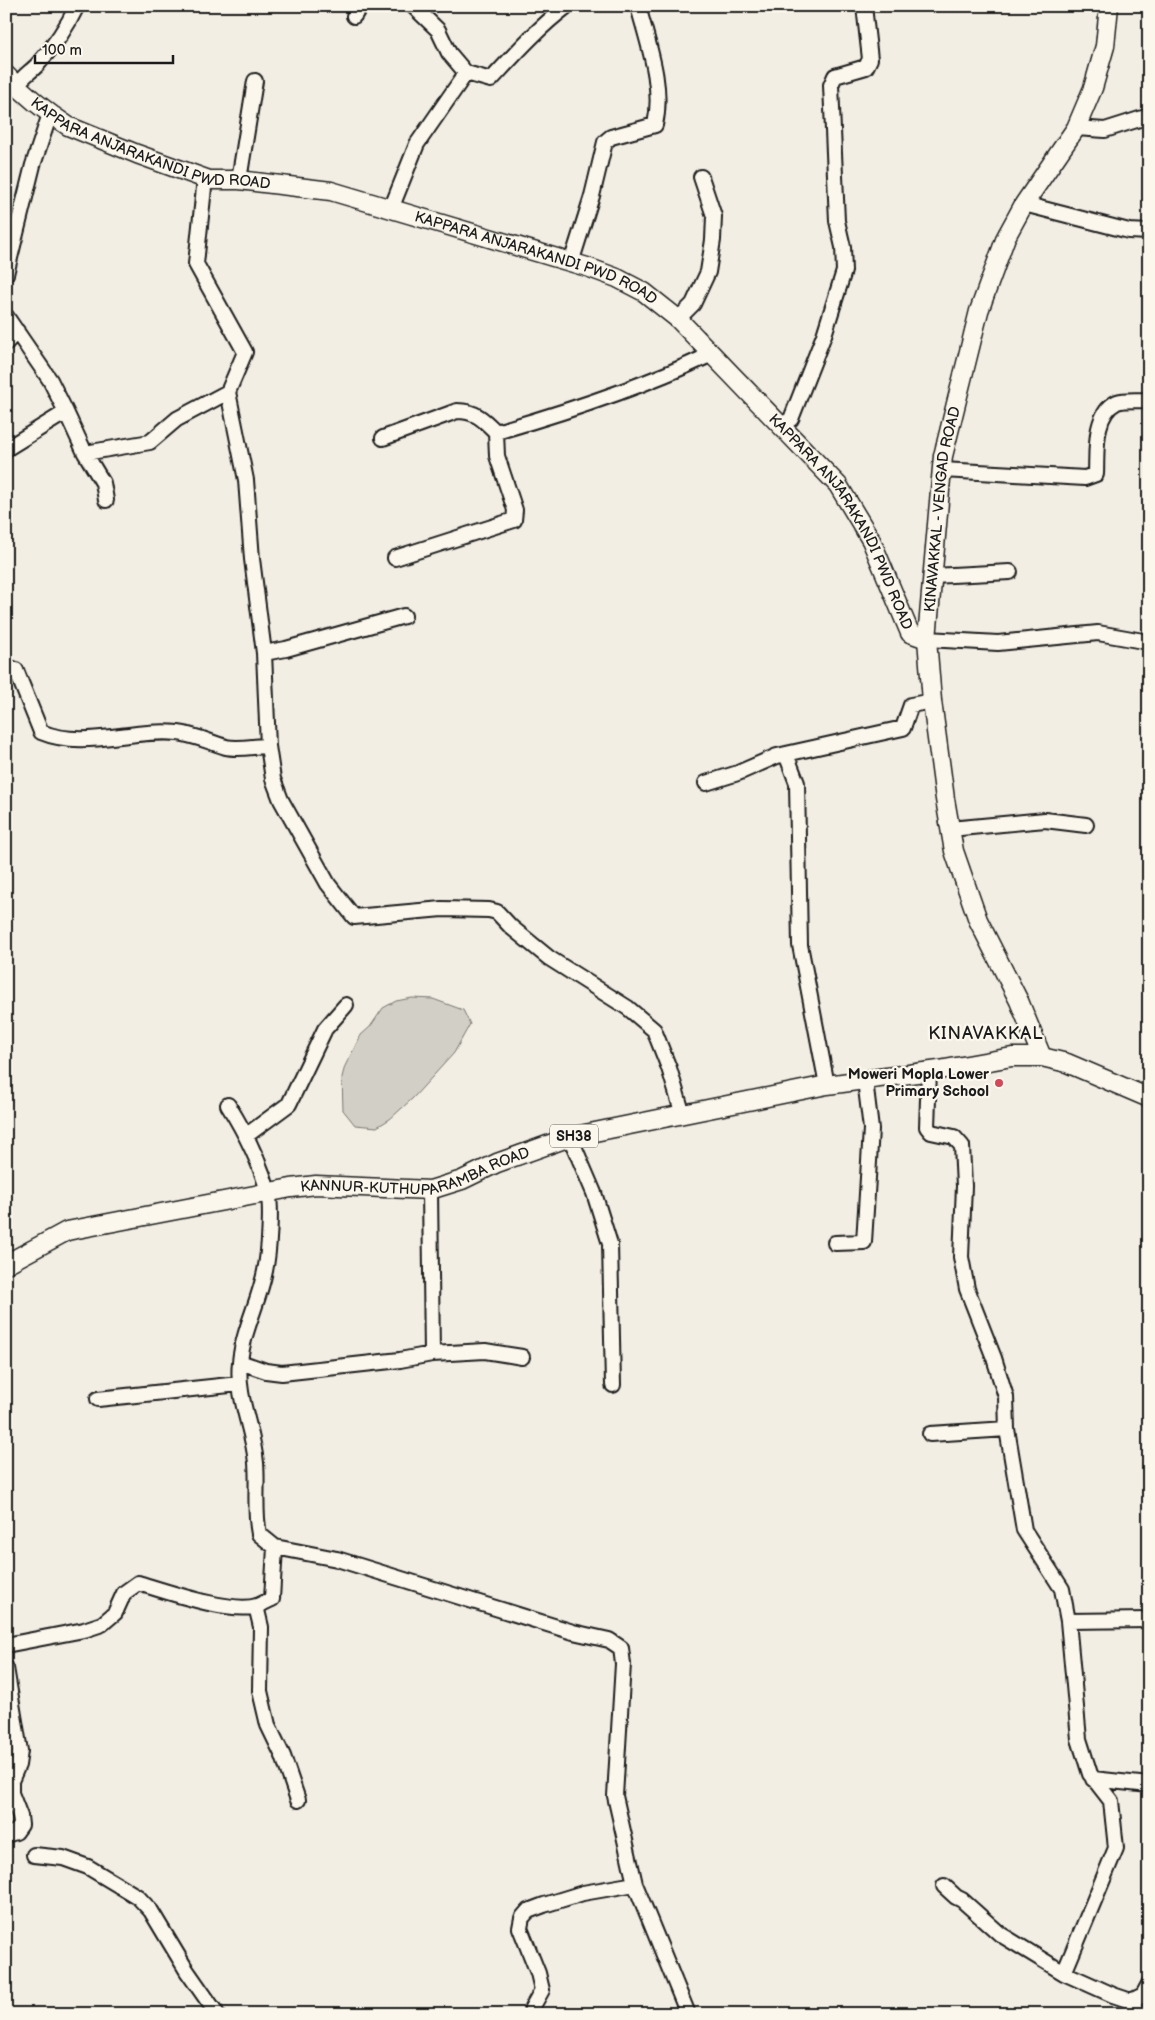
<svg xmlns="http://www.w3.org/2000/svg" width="1155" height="2020" font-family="'Balsamiq Sans',sans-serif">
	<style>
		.green { fill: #d2cfc6; stroke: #777671 }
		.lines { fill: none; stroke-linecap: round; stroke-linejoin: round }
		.minor-casing { stroke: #1c1c1c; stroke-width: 18 }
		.major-casing { stroke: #1c1c1c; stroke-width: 21 }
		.minor { stroke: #fbf7ec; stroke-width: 14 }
		.major { stroke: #fbf7ec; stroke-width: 18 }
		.poi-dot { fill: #d1495b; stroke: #fbf7ec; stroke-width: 2 }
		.labels { text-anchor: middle; stroke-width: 4.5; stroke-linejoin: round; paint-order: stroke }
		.shield { fill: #fbf7ec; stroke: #5f5e5a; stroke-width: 1 }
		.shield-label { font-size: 14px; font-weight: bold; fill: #1c1c1c }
		.street-label { font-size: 15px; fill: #1c1c1c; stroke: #fbf7ec }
		.poi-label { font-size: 15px; font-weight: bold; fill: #1c1c1c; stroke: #fbf7ec; text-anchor: end }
		.quarter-label { font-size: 18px; letter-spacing: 1px; fill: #1c1c1c; stroke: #fbf7ec }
	</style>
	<rect width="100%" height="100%" fill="#f2eee4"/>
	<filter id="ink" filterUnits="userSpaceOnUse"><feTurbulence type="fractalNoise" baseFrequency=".02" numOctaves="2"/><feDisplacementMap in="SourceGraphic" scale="10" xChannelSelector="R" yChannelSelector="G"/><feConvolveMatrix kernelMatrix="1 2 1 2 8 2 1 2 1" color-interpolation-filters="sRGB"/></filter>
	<g filter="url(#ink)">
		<path class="green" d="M412 998 433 999 463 1010 470 1024 454 1053 413 1098 390 1119 377 1127 355 1125 343 1110 342 1077 345 1066 361 1035 370 1027 383 1008 396 1001Z"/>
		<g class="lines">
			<g class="minor-casing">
				<path id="minor" d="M413 6 438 30 449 53 466 73
					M354 16 360 6
					M466 73 491 80C515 54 538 28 567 6
					M17 86C21 77 31 72 38 64 54 46 67 27 77 6
					M1076 128 1105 130 1149 116
					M239 180 255 81
					M1024 204 1129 231 1149 232
					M391 209 417 144 466 73
					M571 263 592 196 605 142 611 137 655 125C664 86 648 44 638 6
					M6 274 33 165 50 114
					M6 316 50 380 66 412
					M678 319 693 304 708 272 713 240 714 216 701 177
					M6 343 17 331
					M228 392 246 480 252 559 264 653 268 746
					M782 425 791 419 824 335 844 271 843 247 837 221 831 85 835 76 866 67 870 59 864 6
					M496 432C570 411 642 387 712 354
					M383 438 457 411C476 411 484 420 496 432L497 456 515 510 514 520 395 558
					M6 449 66 412 85 453 150 442 177 419 228 392 245 352 196 264 205 178
					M85 453 103 483 106 500
					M942 470 1085 478 1096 474C1097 452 1093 414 1117 402 1125 399 1140 401 1149 400
					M933 576 1010 572
					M927 639 998 643 1098 633 1143 641 1149 640
					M264 653 286 649 404 616
					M6 666 16 670 41 732C84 750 133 728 178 733 195 735 209 742 226 747 238 750 255 746 268 746L273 779 281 800 328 884 354 917 442 909 489 910 497 912 511 927 549 958 628 1008 654 1030 669 1068 683 1115
					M706 783 738 773 777 756 786 754
					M950 829 1045 820 1086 825
					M929 1071 927 1127 931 1132 954 1137 962 1146 964 1186 961 1257 967 1289 994 1358 1006 1397 1007 1429 1024 1530 1062 1589 1068 1621 1079 1739 1090 1774 1111 1801 1116 1848 1064 1973
					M827 1085 800 945 797 783 786 754 903 728 911 705 932 701
					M228 1105C245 1132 259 1160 268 1191 272 1208 269 1253 265 1271 259 1302 243 1330 240 1362 236 1397 253 1428 256 1463 258 1487 254 1510 259 1534L275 1547 337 1559 573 1632 609 1640 621 1648 623 1664 615 1796 635 1884 688 2014
					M247 1135 289 1104 325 1029 346 1005
					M570 1137 594 1193 610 1244 613 1385
					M835 1243 864 1242 871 1129 865 1080
					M432 1354 485 1351 522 1357
					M240 1362 266 1371 282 1373 400 1360 432 1354 430 1190
					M98 1399 239 1384
					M930 1434 1007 1429
					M256 1606 261 1627 260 1691 268 1725 283 1756 298 1800
					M1068 1621 1149 1620
					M6 1645 84 1630 102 1624 115 1613 124 1593 138 1583C165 1591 231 1614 257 1606 262 1604 267 1601 272 1599L275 1547
					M6 1668 20 1751 18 1765 11 1781V1793L20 1816 21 1825 16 1832 6 1835
					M1093 1779 1149 1785
					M34 1855 63 1858 88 1867 138 1897 151 1911 187 1971 217 2014
					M944 1886 956 1897 962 1900 1000 1934 1064 1973 1113 1995 1131 2001 1143 1995 1149 1984
					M1131 2001 1139 2014
					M531 2014 532 2008 542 1990 538 1973 520 1928 522 1918 528 1911 544 1905 583 1893 635 1884"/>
			</g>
			<g class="major-casing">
				<g id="major">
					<path id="s1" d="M6 75C25 95 45 111 68 126L137 154 209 180H239L331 191 587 267 617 278 644 292 678 319 838 485 871 540 910 633 927 639"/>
					<path id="s2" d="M1042 1057 1019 1001 978 920 954 851 945 799 932 701 927 639 943 456 979 311 1006 237 1024 204 1076 128 1093 88 1105 46 1109 6"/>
					<path id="s3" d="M6 1264 67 1231 291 1188 316 1185 430 1190 462 1180 497 1163 570 1137 827 1085 939 1070 1012 1057H1042L1067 1063 1149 1098"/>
				</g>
			</g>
			<use href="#minor" class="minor"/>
			<use href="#major" class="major"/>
		</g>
	</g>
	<circle class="poi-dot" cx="999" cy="1083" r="5"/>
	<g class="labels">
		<rect class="shield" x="550" y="1124.5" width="48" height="23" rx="4"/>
		<g class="shield-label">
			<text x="574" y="1141">SH38</text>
		</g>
		<g class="street-label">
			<text dy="5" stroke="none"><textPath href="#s1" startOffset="165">KAPPARA ANJARAKANDI PWD ROAD</textPath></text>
			<text dy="5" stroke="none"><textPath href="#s1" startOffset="570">KAPPARA ANJARAKANDI PWD ROAD</textPath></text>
			<text dy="5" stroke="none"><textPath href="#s2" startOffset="569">KINAVAKKAL - VENGAD ROAD</textPath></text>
			<text dy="5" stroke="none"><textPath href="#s1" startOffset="990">KAPPARA ANJARAKANDI PWD ROAD</textPath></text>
			<text dy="5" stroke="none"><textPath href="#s3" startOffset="425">KANNUR-KUTHUPARAMBA ROAD</textPath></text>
		</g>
		<g class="poi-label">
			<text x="989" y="1079">Moweri Mopla Lower<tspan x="989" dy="17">Primary School</tspan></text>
		</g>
		<g class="quarter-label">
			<text x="986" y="1039">KINAVAKKAL</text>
		</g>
	</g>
	<rect width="1155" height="2020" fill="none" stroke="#fbf7ec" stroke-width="25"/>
	<rect x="12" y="12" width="1130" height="1995" fill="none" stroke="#1c1c1c" stroke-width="2" filter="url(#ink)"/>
	<path d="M35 55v8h138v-8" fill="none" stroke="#1c1c1c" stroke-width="2.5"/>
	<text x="42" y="55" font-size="15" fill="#1c1c1c" stroke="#fbf7ec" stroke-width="4" paint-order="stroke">100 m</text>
</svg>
